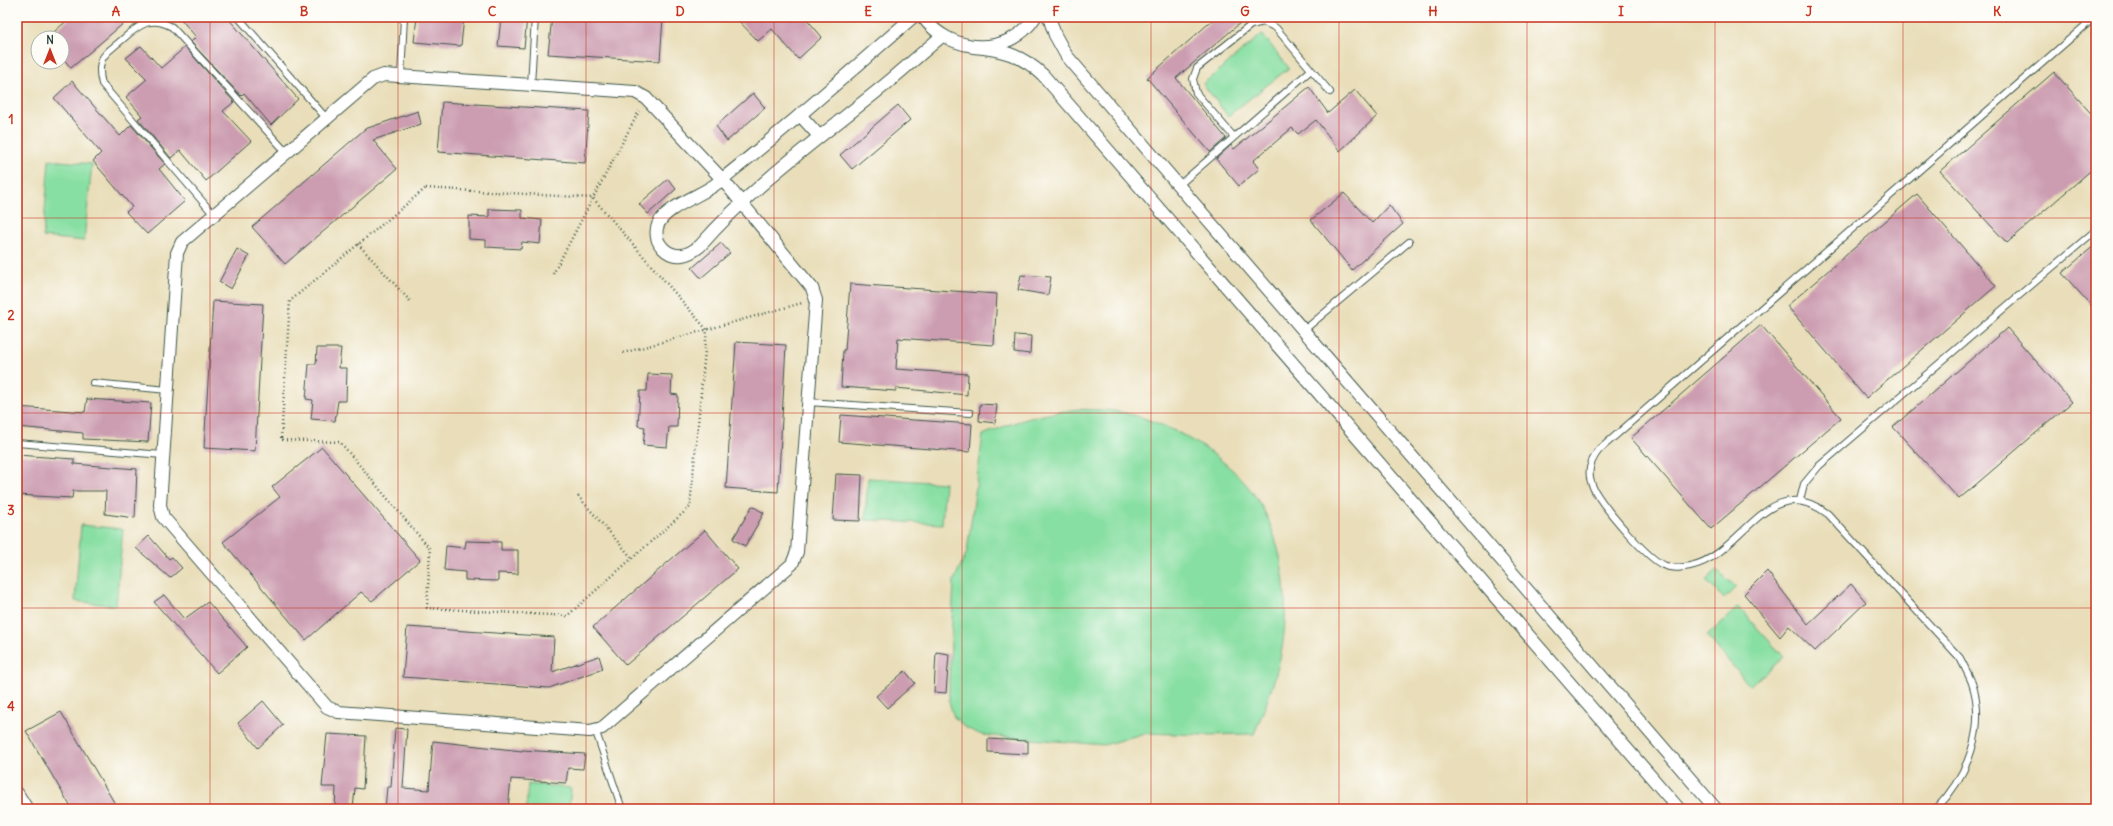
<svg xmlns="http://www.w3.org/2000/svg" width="2113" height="826" font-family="Delius,sans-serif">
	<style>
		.green { fill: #88dfa3; stroke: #548e6c }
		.building { fill: #cc9db1 }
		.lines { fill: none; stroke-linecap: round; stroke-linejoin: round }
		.service-casing { stroke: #3d5548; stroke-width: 8 }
		.minor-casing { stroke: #3d5548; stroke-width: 14 }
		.path { stroke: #3d5548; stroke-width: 2.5; stroke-dasharray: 1 3; stroke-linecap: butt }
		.service { stroke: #fff; stroke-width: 6 }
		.minor { stroke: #fff; stroke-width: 12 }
		.grid { fill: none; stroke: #c8321e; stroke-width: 1; stroke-opacity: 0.55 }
		.neatline { fill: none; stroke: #c8321e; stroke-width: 1.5 }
		.grid-label { font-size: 13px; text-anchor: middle; font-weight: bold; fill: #c8321e }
	</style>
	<rect width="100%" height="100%" fill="#fdfcf7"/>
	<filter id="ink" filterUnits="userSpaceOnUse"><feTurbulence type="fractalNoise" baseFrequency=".025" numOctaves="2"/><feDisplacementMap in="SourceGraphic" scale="8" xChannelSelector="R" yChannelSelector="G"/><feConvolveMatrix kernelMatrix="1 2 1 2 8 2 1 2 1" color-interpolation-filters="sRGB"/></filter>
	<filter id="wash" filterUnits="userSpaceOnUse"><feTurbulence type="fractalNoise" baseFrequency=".012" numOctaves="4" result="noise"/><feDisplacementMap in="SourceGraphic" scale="16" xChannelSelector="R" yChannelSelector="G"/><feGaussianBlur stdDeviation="0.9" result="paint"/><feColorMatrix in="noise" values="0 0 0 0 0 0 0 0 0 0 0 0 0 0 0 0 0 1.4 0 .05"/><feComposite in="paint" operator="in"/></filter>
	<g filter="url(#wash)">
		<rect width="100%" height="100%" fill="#e9deb9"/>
		<path class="green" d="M1262 34 1289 68 1228 116 1203 84Z
			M49 160 92 164 84 241 43 237Z
			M1078 409C1090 410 1102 409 1114 411 1167 419 1235 458 1262 507 1285 549 1290 607 1281 654 1275 682 1265 708 1254 734L1204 735 1145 733 1104 745 982 735 966 728 954 717 949 702V683L954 580 967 552 983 435C1017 420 1041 414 1078 409Z
			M868 478 945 483 942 524 865 520Z
			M81 525 123 529 116 606 75 601Z
			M1717 570 1736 587 1724 599 1706 580Z
			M1738 607 1784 657 1750 686 1707 636Z
			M528 784 571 788 569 809H526Z"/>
		<g id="blocks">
			<path class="building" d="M71 17H131L71 68 62 57V38H47Z
				M179 17H227L298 99 271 125 244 93 241 96 191 42 196 37Z
				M417 17H464L461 46 414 42Z
				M501 17H527L524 48 498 46Z
				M552 17H663L660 61 548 54Z
				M735 17H805L822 37 798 59 772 29 758 41Z
				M1216 17H1247L1176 78 1226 138 1210 152 1147 78Z
				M141 46 161 68 185 47 234 102 223 111 251 141 206 181 180 150 171 158 138 119 142 116 126 97 147 79 126 58Z
				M2054 72 2096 119V166L2007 243 1940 171Z
				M72 81 120 136 131 125 165 164 159 169 185 201 147 234 126 212 132 207 93 161 101 153 54 98Z
				M1309 87 1328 113 1355 90 1377 116 1340 151 1316 120 1298 134 1292 128 1253 161 1259 169 1239 186 1216 159 1231 145 1234 149Z
				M753 93 765 108 727 141 716 126Z
				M442 102 589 111 585 163 438 152Z
				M898 105 910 120 852 169 840 155Z
				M418 111 421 124 373 140 397 169 285 264 252 227 365 129Z
				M668 179 676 189 648 214 639 204Z
				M1344 193 1372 223 1389 205 1403 224 1352 270 1311 220Z
				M1917 194 1996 286 1866 398 1787 306Z
				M489 209 522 210V218L542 220 540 244 522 242 521 249 486 247V240L469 239V216L489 217Z
				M721 243 730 253 701 278 692 268Z
				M2096 244V311L2062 273Z
				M237 249 249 256 231 289 219 282Z
				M1021 275 1051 277 1048 295 1018 290Z
				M850 284 997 294 994 345 898 338 896 369 968 374 967 395 896 388V391L841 387 843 350H845Z
				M213 301 263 304 255 451 204 448Z
				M1761 325 1841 418 1711 529 1631 438Z
				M2007 328 2072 402 1959 499 1893 427Z
				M1015 335 1031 336 1030 354 1014 352Z
				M736 342 786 345 778 492 726 488Z
				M317 348H341L339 368H347L346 401H338L335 421 311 419 313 400 306 399 309 364H316Z
				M648 374 672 375 671 394 678 395 677 427H669L667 447 643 445 645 427 638 426 640 391H647Z
				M87 399 151 403 148 442 83 439V433L17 427V407L85 412Z
				M980 404 997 405 995 423 979 421Z
				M841 415 972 424 970 452 839 442Z
				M322 447 420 560 372 601 361 592 306 640 223 542 280 497 272 487Z
				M17 455 74 459V464L137 469 135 518 105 514 106 491H73L72 498 17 495Z
				M836 474 862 475 860 521 833 520Z
				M752 506 764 513 745 546 733 539Z
				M705 530 738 569 626 665 593 627Z
				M149 536 169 559 172 557 182 568 170 578 136 548Z
				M466 541 501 542V550H518V574L498 573V581L465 580V572L444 570 446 546 465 548Z
				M1767 571 1808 624 1851 584 1866 602 1815 651 1789 626 1780 637 1744 594Z
				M164 595 184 619 208 602 247 647 217 673 154 602Z
				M407 627 554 637 552 672 599 656 603 669 549 688 403 677Z
				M936 652 949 654 946 693 934 692Z
				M905 671 915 683 887 708 876 696Z
				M263 701 283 725 258 748 238 723Z
				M61 712 118 809H72L26 731Z
				M395 728 407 729 403 788 429 790 433 741 522 751V750L585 754 583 769 568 768 566 783 511 779 508 809H385L387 787H391Z
				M327 734 366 736 363 789 355 788 353 809H335L336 787H322Z
				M988 739 1028 741V754L988 752Z"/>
		</g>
	</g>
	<g filter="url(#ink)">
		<use href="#blocks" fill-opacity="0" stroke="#3d5548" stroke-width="1"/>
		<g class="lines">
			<g class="service-casing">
				<path id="service" d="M238 17 327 119
					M401 76 404 17
					M531 85 535 17
					M1234 137 1196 93 1193 79 1197 68 1251 25 1264 22 1276 28 1330 92
					M1178 186 1311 70
					M214 215 102 84C100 77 99 70 101 62 103 54 111 49 117 44 135 29 148 13 172 27L287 153
					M1303 331 1409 242
					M93 383 168 390
					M808 402 970 413
					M17 443 163 455
					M1800 500 1804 484 1819 466 2096 230
					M595 729 622 809
					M1936 809C1967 777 1987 728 1972 683 1969 675 1964 666 1960 658L1828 514C1767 468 1743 556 1690 566 1680 568 1672 569 1663 565 1646 557 1609 513 1598 496 1587 480 1586 466 1599 450L2095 17
					M2091 809 2096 805"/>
			</g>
			<g class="minor-casing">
				<path id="minor" d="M913 17C848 73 784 131 716 184 701 196 661 208 657 228 654 243 667 257 682 255 689 254 695 250 700 246 755 183 822 136 886 84 905 68 923 52 942 36
					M923 17C950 54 1009 58 1035 17
					M1049 17 1055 35 1066 55 1716 809
					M973 47C1001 49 1022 55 1043 75L1679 809
					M384 75 635 92 646 98 722 179 812 288 816 300 797 552 792 564 602 728 590 731 338 712 327 707 163 517 160 505 177 253 182 242 373 79Z
					M801 116 819 136
					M17 793 27 809"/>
			</g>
			<path class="path" d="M426 188 593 198 707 330 690 507 567 616 427 608 430 549 340 442 281 440 290 301Z
				M358 244 410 301
				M553 274 639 111
				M623 353 802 303
				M578 496 632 558"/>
			<use href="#service" class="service"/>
			<use href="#minor" class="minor"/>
		</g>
	</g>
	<path class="grid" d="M210 17V809M398 17V809M586 17V809M774 17V809M962 17V809M1151 17V809M1339 17V809M1527 17V809M1715 17V809M1903 17V809M17 218H2096M17 413H2096M17 608H2096"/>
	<rect width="2113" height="826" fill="none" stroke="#fdfcf7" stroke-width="44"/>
	<g transform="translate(50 50)"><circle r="19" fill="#fdfcf7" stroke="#a4b0a9"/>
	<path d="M0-3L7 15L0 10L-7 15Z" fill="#c8321e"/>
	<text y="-6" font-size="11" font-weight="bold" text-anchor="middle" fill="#1f3d34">N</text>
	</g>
	<rect x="22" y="22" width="2069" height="782" class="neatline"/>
	<g class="grid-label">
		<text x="116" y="16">A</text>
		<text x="304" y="16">B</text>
		<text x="492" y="16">C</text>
		<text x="680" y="16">D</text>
		<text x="868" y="16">E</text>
		<text x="1056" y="16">F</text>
		<text x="1245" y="16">G</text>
		<text x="1433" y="16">H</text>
		<text x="1621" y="16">I</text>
		<text x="1809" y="16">J</text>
		<text x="1997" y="16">K</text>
		<text x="11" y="124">1</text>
		<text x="11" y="320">2</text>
		<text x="11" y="515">3</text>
		<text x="11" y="711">4</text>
	</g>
</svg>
